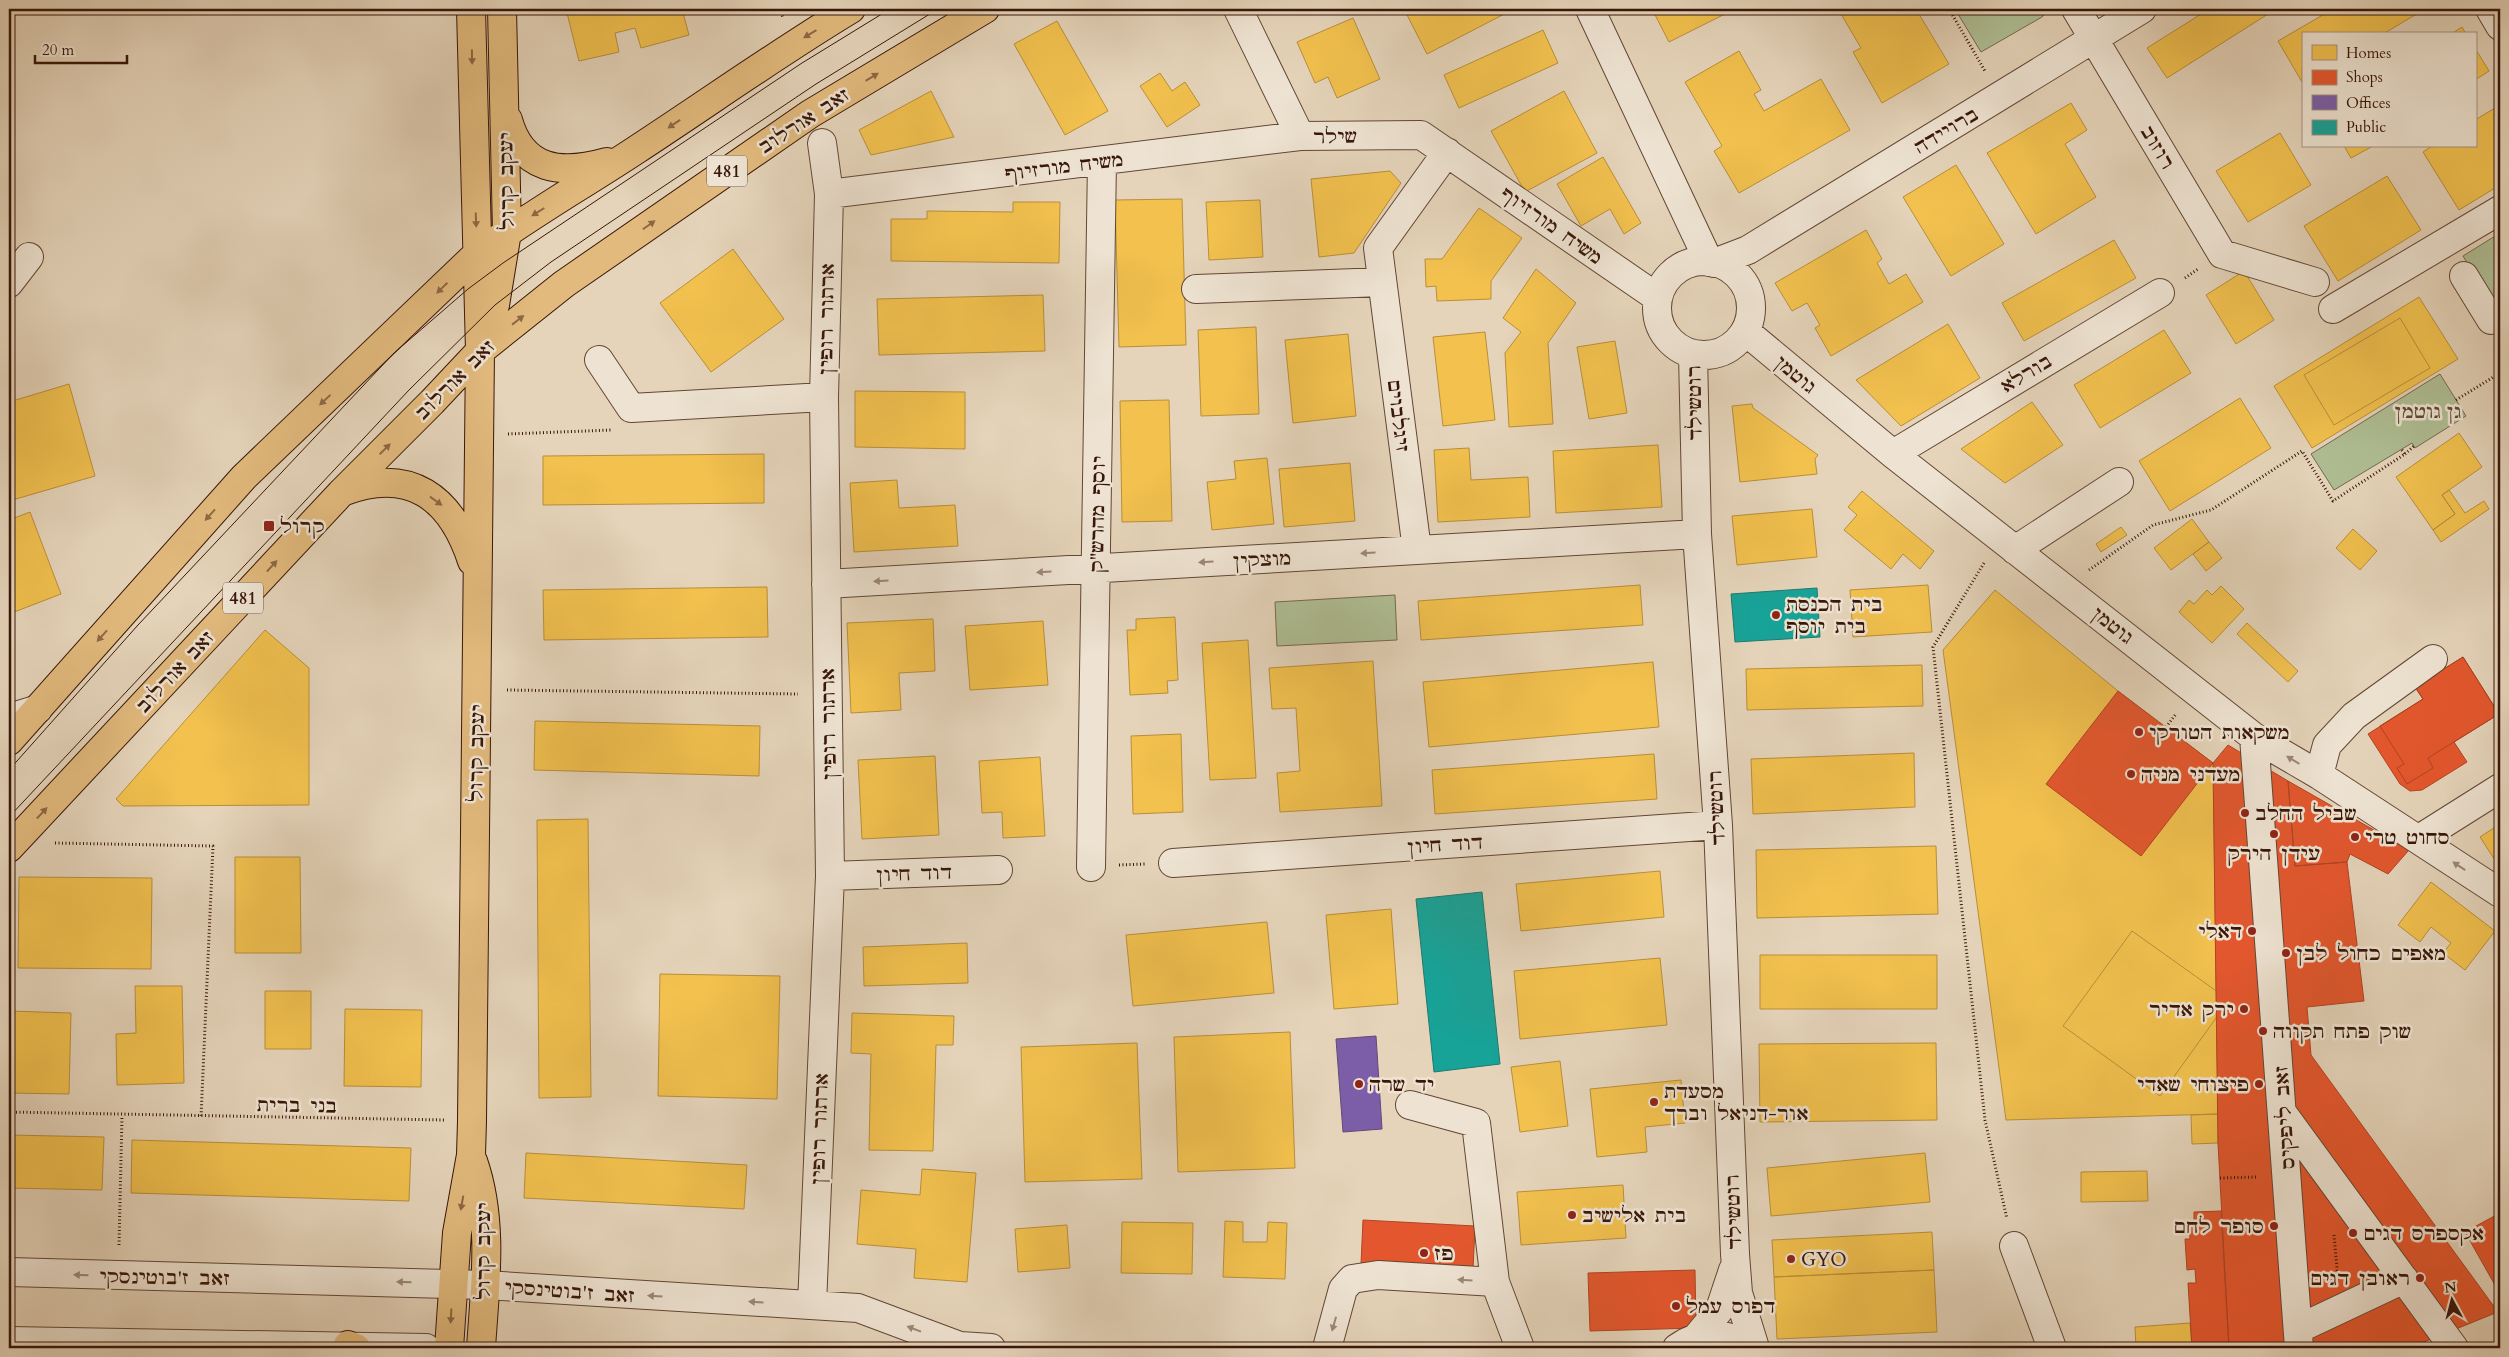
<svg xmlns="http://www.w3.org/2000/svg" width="2509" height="1357" font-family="Cardo,'Frank Ruhl Libre',serif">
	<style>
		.green { fill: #afbe94; stroke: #746a4e }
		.homes { fill: #f2c14e; stroke: #ba8e39 }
		.shops { fill: #e4572e; stroke: #b04423 }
		.offices { fill: #7b5ea7; stroke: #674877 }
		.public { fill: #17a398; stroke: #21796d }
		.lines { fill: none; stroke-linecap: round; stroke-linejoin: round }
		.minor-casing { stroke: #634634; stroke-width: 30 }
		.major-casing { stroke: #381608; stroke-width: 30 }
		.path { stroke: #381608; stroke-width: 3; stroke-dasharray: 1 2.5; stroke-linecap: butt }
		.minor { stroke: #eee3d2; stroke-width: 28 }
		.major { stroke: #e2ba7d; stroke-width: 28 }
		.tram { stroke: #381608; stroke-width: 1 }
		.oneway { fill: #8d6842 }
		.oneway2 { fill: #9c8777 }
		.poi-dot { fill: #8f2418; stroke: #eee3d2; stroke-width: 2 }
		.labels { text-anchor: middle; stroke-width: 5; stroke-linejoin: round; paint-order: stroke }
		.shield { fill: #eee3d2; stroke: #6f5445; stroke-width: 1 }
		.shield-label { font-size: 18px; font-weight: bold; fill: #381608 }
		.street-label { font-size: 19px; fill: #381608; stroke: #eee3d2 }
		.park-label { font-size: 19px; font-style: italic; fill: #5c4832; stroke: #eee3d2 }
		.poi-label { font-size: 19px; fill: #381608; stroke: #eee3d2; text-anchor: start }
	</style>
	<rect width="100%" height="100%" fill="#e5d4ba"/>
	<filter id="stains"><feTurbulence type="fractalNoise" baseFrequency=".004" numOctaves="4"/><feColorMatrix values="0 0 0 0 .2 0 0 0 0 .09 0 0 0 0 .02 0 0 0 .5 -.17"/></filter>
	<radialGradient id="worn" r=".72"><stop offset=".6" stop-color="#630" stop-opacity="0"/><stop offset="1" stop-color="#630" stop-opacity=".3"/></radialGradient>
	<path class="green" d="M1955 9H2050L2042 17 1981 52Z
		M2500 233V300L2493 305 2463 256Z
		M2440 374 2466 416 2415 448 2412 443 2334 490 2311 454Z
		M1395 595 1397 640 1277 646 1275 602Z"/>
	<path class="homes" d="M566 9H682L689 35 641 48 635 28 615 33 619 52 579 61Z
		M1298 9H1313L1301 15Z
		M1414 9H1514L1427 54 1406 13Z
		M1652 9H1735L1669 42Z
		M1851 9H1916L1949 64 1882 103 1853 52 1861 48 1841 14Z
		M2209 9H2276L2167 78 2147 48Z
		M2333 9H2425L2383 34H2303L2302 82 2278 41Z
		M1353 18 1380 79 1337 98 1328 77 1315 83 1297 42Z
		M1057 21 1108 111 1065 135 1014 44Z
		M2462 27 2466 34H2451Z
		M1543 30 1558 63 1459 108 1444 75Z
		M2475 48 2489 71 2475 80Z
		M1739 51 1761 90 1754 94 1764 111 1821 79 1850 130 1739 193 1714 151 1722 146 1685 82Z
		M1160 73 1172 91 1185 82 1200 105 1167 127 1140 86Z
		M931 91 954 137 871 155 859 130Z
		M1564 91 1597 153 1525 192 1491 131Z
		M2071 103 2087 130 2065 144 2096 197 2036 234 1987 153Z
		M2500 105V185L2459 210 2423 152 2432 146H2475V120Z
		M2280 133 2311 185 2248 222 2216 171Z
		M2344 146H2373L2351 158Z
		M1603 157 1641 223 1624 234 1610 209 1581 226 1557 184Z
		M1956 165 2004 244 1951 276 1903 197Z
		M1390 171 1401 183 1354 253 1319 257 1311 179Z
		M2387 176 2421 230 2338 281 2304 226Z
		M1182 199 1186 345 1119 347 1115 200Z
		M1260 200 1263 257 1209 260 1206 202Z
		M1013 202H1060L1059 263 891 261V219H927V211L1013 212Z
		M1479 208 1522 238 1491 281V299L1437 301 1436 286 1426 287 1425 259H1442Z
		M1866 230 1882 259 1877 263 1889 284 1906 274 1923 302 1831 356 1815 328 1820 325 1807 303 1792 311 1775 283Z
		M2114 240 2136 278 2024 341 2002 303Z
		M733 249 784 319 711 372 660 303Z
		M1536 269 1576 303 1548 343 1553 424 1509 427 1505 353 1521 332 1503 318Z
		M2244 271 2274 320 2236 344 2206 295Z
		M1043 295 1045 351 879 355 877 299Z
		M2419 297 2458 359 2312 448 2274 386Z
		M2400 318 2430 368 2334 425 2304 375Z
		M1948 324 1980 378 1901 426 1856 380Z
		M1256 327 1259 414 1201 416 1198 330Z
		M2164 330 2191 373 2100 428 2074 385Z
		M1485 332 1495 420 1443 426 1433 337Z
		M1348 334 1356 416 1293 423 1285 340Z
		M1615 341 1627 413 1589 419 1577 347Z
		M69 384 95 476 9 501V402Z
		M855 391 965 392V449L855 447Z
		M2240 398 2271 448 2170 511 2139 461Z
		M1169 400 1172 521 1122 522 1120 401Z
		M2032 402 2063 445 2005 483 1961 449Z
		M1752 404 1753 408 1818 455 1815 459 1817 474 1740 482 1732 406Z
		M2459 433 2482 467 2442 495 2455 514 2433 530 2396 477Z
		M1658 445 1662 507 1556 513 1553 451Z
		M1469 448 1471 480 1528 477 1530 517 1438 522 1434 450Z
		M764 454V503L543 505V456Z
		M1267 458 1274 524 1212 530 1207 482 1236 479 1234 461Z
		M1350 463 1355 521 1284 527 1279 469Z
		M897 480 899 508 955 505 958 546 854 552 850 483Z
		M2449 490 2465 513 2484 501 2489 509 2441 542 2433 530 2455 514 2442 495Z
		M1862 491 1934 551 1920 569 1903 554 1891 569 1844 530 1857 515 1848 507Z
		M1812 509 1817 557 1737 565 1732 516Z
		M30 512 61 594 9 614V520Z
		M2192 519 2209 542 2171 570 2154 548Z
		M2121 527 2127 535 2101 552 2096 544Z
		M2353 529 2377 551 2360 570 2336 548Z
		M2209 542 2222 558 2206 571 2193 554Z
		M1640 585 1643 625 1421 640 1418 601Z
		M1928 585 1932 632 1853 637 1850 590Z
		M2221 586 2244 609 2212 643 2179 612 2189 600 2194 604 2207 590 2212 595Z
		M767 587 768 637 544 640 543 590Z
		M1995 590 2118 691 2213 763 2218 1114 2006 1120 1943 650Z
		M1175 617 1178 680 1167 681 1168 693 1130 695 1127 630H1136V619Z
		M933 619 935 671 899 673 901 710 851 713 847 623Z
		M1043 621 1048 685 970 690 965 626Z
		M2247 623 2298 671 2288 682 2237 634Z
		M265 630 309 668V805L123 806 116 799Z
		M1248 640 1256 778 1210 780 1202 643Z
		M1373 661 1382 806 1280 812 1277 773 1300 771 1296 708 1272 709 1269 668Z
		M1653 662 1659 727 1429 747 1423 682Z
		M1922 665 1923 706 1747 710 1746 669Z
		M535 721 760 726 759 776 534 770Z
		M1181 734 1183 812 1133 814 1131 736Z
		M1914 753 1915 807 1753 814 1751 759Z
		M1654 754 1657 799 1435 814 1432 770Z
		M935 756 939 835 862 839 858 760Z
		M1040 757 1045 836 1003 838 1002 812 982 813 979 761Z
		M588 819 591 1097 539 1098 537 820Z
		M2500 824V868L2480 837Z
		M1936 846 1938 914 1757 918 1756 850Z
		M235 857H300L301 953H235Z
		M1660 871 1664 917 1521 931 1516 884Z
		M19 877 152 878 151 969 18 968Z
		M2431 882 2495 931 2465 970 2443 953 2451 943 2431 927 2420 942 2398 925Z
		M1391 909 1398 1004 1334 1009 1326 915Z
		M1267 922 1274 993 1133 1006 1126 935Z
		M2132 931 2229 1000 2160 1096 2063 1026Z
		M967 943 968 983 864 986 863 947Z
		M1760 955H1937V1009H1760Z
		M1660 958 1667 1025 1520 1039 1514 971Z
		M660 974 780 976 777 1099 658 1096Z
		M135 986H182L184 1083 117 1085 116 1034 136 1033Z
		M265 991H311V1049H265Z
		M345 1009 422 1010 421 1087 344 1086Z
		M9 1011 71 1013 69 1094 9 1093Z
		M852 1013 954 1016 953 1045H936L933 1151 869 1150 871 1054 851 1053Z
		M1290 1032 1295 1168 1178 1172 1174 1037Z
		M1137 1043 1142 1179 1025 1182 1021 1047Z
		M1936 1043 1937 1120 1760 1122 1759 1044Z
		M1560 1061 1568 1126 1520 1132 1511 1067Z
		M1681 1080 1685 1123 1645 1127 1647 1152 1597 1157 1590 1089Z
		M2218 1114V1143L2192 1144 2191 1115Z
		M9 1135 104 1137 102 1190 9 1188Z
		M132 1140 411 1148 409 1201 131 1193Z
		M526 1153 747 1165 744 1209 524 1198Z
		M1925 1153 1930 1202 1771 1216 1767 1168Z
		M922 1169 976 1173 967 1282 914 1278 916 1249 857 1244 861 1190 920 1195Z
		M2147 1171 2148 1201 2081 1202V1172Z
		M1623 1185 1626 1238 1521 1245 1517 1192Z
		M1225 1221 1243 1222V1242H1267L1268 1222 1287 1223 1285 1279 1223 1277Z
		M1122 1222 1193 1223 1192 1274 1121 1273Z
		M1067 1225 1070 1268 1018 1272 1015 1229Z
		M1932 1232 1934 1270 1774 1277 1772 1240Z
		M1934 1270 1937 1332 1777 1339 1774 1277Z
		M2190 1323 2192 1348H2136L2135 1327Z"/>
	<path class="shops" d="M2463 657 2499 714 2428 758 2433 768 2407 784 2397 768 2404 764 2380 726 2423 699 2415 687Z
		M2463 657 2499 714 2454 742 2467 762 2422 790 2410 791 2400 784 2368 734 2423 699 2415 687Z
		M2118 691 2213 763 2141 856 2046 784Z
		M2228 745 2288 781 2295 866 2347 862 2364 1001 2307 1007 2311 1055 2498 1312 2409 1348H2229L2218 1143 2213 763Z
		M2288 781 2409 850 2388 874 2350 854 2347 862 2295 866Z
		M2221 1211 2229 1348H2192L2188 1283H2196L2195 1269 2187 1270 2185 1239H2190L2189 1223H2194V1212Z
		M2500 1213V1294L2465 1232Z
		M1363 1220 1475 1226 1472 1292 1360 1286Z
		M1695 1270 1696 1328 1590 1331 1588 1273Z"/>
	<path class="offices" d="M1376 1036 1382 1129 1343 1132 1336 1039Z"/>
	<path class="public" d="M1817 588 1820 637 1735 642 1731 594Z
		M1482 892 1500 1064 1434 1072 1416 899Z"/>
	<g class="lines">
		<g class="minor-casing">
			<path id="minor" d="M1238 9 1300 136 1421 135 1658 298
				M1590 9 1709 262
				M2076 9 2222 254 2315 282
				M2490 9 2500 26
				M829 194 1300 136
				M1657 308a47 47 0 1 1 94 0a47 47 0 1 1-94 0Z
				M1714 263 1748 250 2142 9
				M2464 276 2491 320 2500 315
				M9 283 29 257
				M1196 289 1382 282
				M2333 309 2500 210
				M1745 331 1893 454 2254 737 2319 775 2500 893
				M1693 354 1697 534 1718 825 1735 1254 1738 1293 1755 1348
				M599 360 631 408 824 397
				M1893 454 2160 293
				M1417 550 1378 248 1447 152
				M2015 550 2119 482
				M826 584 1697 534
				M9 718 38 709
				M2254 737 2299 1348
				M2319 775 2327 745 2354 716 2433 659
				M2419 839 2500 788
				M1173 863 1718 825
				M1091 867 1102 161
				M830 876 998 870
				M1410 1105 1476 1123 1495 1282
				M2284 1115 2454 1348
				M2014 1246 2052 1348
				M9 1272 485 1285 858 1308 960 1346
				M812 1305 830 876 824 397 829 194 822 143
				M2298 1329 2404 1279
				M1696 1338 1720 1309 1733 1270
				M9 1341 426 1348
				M946 1348 960 1346 991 1348
				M1327 1348 1343 1289 1352 1279 1378 1275 1495 1282 1520 1348
				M1677 1348C1699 1332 1726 1330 1748 1348"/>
		</g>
		<g class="major-casing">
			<path id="major" d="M508 120C522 171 561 175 607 162
				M487 328 495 305 507 232 502 9
				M342 492C410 466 451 497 472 561
				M9 741 244 477 477 254C528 216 583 185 636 150 708 103 778 53 851 9
				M9 848 341 493 432 402 480 351 564 284 810 114 985 9
				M473 1161C494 1221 485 1286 481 1348
				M348 1345 356 1348
				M449 1348 457 1233 471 1155 472 1121 480 351 471 9"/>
		</g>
		<path class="path" d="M780 9 783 18
			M1949 9 1985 71
			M1962 9H1965
			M2185 278 2198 269
			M2456 400 2500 373
			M508 434 612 430
			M2405 454 2414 446
			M1984 563 1933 647 1985 1120 2007 1219
			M2089 570 2153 525 2211 510 2302 451 2333 501 2405 454 2401 449
			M507 690 798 694
			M2166 727 2176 714
			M55 843 213 846 201 1117
			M1119 865 1146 864
			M9 1112 444 1120
			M2220 1178 2257 1177
			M2334 1235 2338 1279
			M119 1245 122 1116"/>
		<use href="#minor" class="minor"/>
		<use href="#major" class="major"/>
		<path class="tram" d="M9 770 138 625 394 353 468 289 503 263 802 63 890 9
			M9 817 409 390 495 305 551 262 816 84 938 9"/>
	</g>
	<defs><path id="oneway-solid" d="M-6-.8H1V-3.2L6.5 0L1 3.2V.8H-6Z" transform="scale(1.25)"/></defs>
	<g class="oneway">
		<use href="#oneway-solid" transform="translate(810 34) rotate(149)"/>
		<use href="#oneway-solid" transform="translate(472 57) rotate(89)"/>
		<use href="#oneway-solid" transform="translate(872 77) rotate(-31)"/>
		<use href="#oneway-solid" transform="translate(674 124) rotate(146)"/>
		<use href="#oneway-solid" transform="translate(538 212) rotate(148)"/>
		<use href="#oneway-solid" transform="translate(476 220) rotate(88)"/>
		<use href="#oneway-solid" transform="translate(649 225) rotate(-35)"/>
		<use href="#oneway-solid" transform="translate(442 288) rotate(136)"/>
		<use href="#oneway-solid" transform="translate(518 320) rotate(-38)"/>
		<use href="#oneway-solid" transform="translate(325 400) rotate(137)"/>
		<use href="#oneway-solid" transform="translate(385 449) rotate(-45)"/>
		<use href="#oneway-solid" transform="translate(436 501) rotate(36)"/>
		<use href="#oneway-solid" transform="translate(210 515) rotate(132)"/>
		<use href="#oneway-solid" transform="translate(272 566) rotate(-47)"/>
		<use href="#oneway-solid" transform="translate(102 636) rotate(132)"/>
		<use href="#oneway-solid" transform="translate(42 813) rotate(-47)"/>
		<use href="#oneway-solid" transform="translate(462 1203) rotate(100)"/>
		<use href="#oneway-solid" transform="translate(451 1316) rotate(93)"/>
	</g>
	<g class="oneway2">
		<use href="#oneway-solid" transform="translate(1368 553) rotate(177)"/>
		<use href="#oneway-solid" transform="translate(1206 562) rotate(177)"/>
		<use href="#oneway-solid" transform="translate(1044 572) rotate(177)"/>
		<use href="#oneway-solid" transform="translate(881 581) rotate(177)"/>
		<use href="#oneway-solid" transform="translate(2293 760) rotate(-149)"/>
		<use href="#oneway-solid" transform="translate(2459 866) rotate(-147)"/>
		<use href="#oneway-solid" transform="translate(81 1275) rotate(-178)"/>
		<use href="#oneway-solid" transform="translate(1465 1280) rotate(-176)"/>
		<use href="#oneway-solid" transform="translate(404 1282) rotate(-179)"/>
		<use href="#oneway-solid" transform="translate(655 1296) rotate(-176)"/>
		<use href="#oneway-solid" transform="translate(756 1302) rotate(-177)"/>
		<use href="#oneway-solid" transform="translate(1334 1324) rotate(106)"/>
		<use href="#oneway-solid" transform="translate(914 1329) rotate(-159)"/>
	</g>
	<g class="poi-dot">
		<rect x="263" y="520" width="12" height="12" rx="2.5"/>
		<circle cx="1776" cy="615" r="5"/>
		<circle cx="2139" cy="732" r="5"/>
		<circle cx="2131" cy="774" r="5"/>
		<circle cx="2245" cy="813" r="5"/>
		<circle cx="2274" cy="834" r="5"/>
		<circle cx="2355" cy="837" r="5"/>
		<circle cx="2252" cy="931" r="5"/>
		<circle cx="2286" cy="953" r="5"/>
		<circle cx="2244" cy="1009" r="5"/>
		<circle cx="2263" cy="1031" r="5"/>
		<circle cx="1359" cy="1084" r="5"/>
		<circle cx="2259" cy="1084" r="5"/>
		<circle cx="1654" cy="1102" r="5"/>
		<circle cx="1572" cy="1215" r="5"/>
		<circle cx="2274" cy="1226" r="5"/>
		<circle cx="2353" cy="1233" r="5"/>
		<circle cx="1424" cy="1253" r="5"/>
		<circle cx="1791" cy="1259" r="5"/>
		<circle cx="2420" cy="1278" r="5"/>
		<circle cx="1676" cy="1306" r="5"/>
	</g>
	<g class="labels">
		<g class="shield">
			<rect x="707" y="155.5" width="40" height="31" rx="4"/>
			<rect x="223" y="582.5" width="40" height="31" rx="4"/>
		</g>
		<g class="shield-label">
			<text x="727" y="177">481</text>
			<text x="243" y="604">481</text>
		</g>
		<g class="street-label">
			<text transform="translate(804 120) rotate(-33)" y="7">זאב אורלוב</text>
			<text transform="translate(1946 130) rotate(-31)" y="7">ברויידה</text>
			<text transform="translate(1335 136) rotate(-1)" y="7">שילר</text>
			<text transform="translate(2158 147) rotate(59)" y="7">רוזוב</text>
			<text transform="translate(1064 166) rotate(-7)" y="7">משיח מורזיוף</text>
			<text transform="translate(506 181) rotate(-91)" y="7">יעקב קרול</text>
			<text transform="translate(1552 225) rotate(35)" y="7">משיח מורזיוף</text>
			<text transform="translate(826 319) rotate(-89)" y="7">ארתור רופין</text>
			<text transform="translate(2026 373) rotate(-31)" y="7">בורלא</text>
			<text transform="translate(1796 374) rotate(40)" y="7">גוטמן</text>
			<text transform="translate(455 379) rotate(-45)" y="7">זאב אורלוב</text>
			<text transform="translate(1694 403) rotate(-91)" y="7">רוטשילד</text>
			<text transform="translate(1399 416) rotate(83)" y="7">זיגלבוים</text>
			<text transform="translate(1097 514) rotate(-89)" y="7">יוסף מהרש"ק</text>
			<text transform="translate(1262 559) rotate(-3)" y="7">מוצקין</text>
			<text transform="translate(2113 625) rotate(38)" y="7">גוטמן</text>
			<text transform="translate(175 671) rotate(-47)" y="7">זאב אורלוב</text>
			<text transform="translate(828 724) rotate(-91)" y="7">ארתור רופין</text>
			<text transform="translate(476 753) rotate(-89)" y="7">יעקב קרול</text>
			<text transform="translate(1716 808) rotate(-93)" y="7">רוטשילד</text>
			<text transform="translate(1445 844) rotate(-4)" y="7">דוד חיון</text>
			<text transform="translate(914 873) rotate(-2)" y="7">דוד חיון</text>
			<text transform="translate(297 1105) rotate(1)" y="7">בני ברית</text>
			<text transform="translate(2284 1117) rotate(-94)" y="7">זאב ליפקיס</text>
			<text transform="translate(819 1129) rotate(-88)" y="7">ארתור רופין</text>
			<text transform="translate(1733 1212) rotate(-92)" y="7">רוטשילד</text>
			<text transform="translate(483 1251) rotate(-90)" y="7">יעקב קרול</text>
			<text transform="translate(165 1277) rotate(1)" y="7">זאב ז'בוטינסקי</text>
			<text transform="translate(570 1291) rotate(4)" y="7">זאב ז'בוטינסקי</text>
		</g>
		<g class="park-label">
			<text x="2428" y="418">גן גוטמן</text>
		</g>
		<g class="poi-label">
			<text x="280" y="533">קרול</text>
			<text x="1786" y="611">בית הכנסת<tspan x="1786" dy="22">בית יוסף</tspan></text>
			<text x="2149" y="739">משקאות הטורקי</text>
			<text x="2141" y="781">מעדני מניה</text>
			<text x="2255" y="820">שביל החלב</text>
			<text x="2365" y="844">סחוט טרי</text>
			<text x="2274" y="860" text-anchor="middle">עידן הירק</text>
			<text x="2242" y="938" text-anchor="end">דאלי</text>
			<text x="2296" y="960">מאפים כחול לבן</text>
			<text x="2234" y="1016" text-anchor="end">ירק אדיר</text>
			<text x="2273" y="1038">שוק פתח תקווה</text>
			<text x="1369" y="1091">יד שרה</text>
			<text x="2249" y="1091" text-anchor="end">פיצוחי שאדי</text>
			<text x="1664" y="1098">מסעדת<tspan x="1664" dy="22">אור-דניאל וברך</tspan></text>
			<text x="1582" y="1222">בית אלישיב</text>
			<text x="2264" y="1233" text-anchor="end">סופר לחם</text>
			<text x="2363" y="1240">אקספרס דגים</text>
			<text x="1434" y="1260">פז</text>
			<text x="1801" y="1266">GYO</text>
			<text x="2410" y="1285" text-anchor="end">ראובן דגים</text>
			<text x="1686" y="1313">דפוס עמל</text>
		</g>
	</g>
	<rect width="2509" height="1357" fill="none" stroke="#e5d4ba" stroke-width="30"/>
	<rect x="10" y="10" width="2489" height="1337" fill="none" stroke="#381608" stroke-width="2.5"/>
	<rect x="15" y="15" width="2479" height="1327" fill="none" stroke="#381608"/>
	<rect x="2302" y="32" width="175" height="115" fill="#eee3d2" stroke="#a59181"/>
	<rect x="2312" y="45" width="25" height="15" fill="#f2c14e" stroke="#a59181"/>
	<text x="2346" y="58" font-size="15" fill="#381608">Homes</text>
	<rect x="2312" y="70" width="25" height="15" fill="#e4572e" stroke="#a59181"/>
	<text x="2346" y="82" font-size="15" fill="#381608">Shops</text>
	<rect x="2312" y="95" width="25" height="15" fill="#7b5ea7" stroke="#a59181"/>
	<text x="2346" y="108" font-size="15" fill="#381608">Offices</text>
	<rect x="2312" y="120" width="25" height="15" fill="#17a398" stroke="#a59181"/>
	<text x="2346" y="132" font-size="15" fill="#381608">Public</text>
	<g transform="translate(2452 1300) rotate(353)" stroke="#eee3d2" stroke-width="4" paint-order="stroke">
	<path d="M0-4L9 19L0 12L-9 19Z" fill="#381608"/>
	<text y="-8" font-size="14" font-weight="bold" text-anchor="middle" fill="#381608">N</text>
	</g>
	<path d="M35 55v8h92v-8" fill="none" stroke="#381608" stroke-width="2.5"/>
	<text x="42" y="55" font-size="15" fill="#381608" stroke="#eee3d2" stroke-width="4" paint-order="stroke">20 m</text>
	<rect width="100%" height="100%" filter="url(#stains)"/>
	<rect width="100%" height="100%" fill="url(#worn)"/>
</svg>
